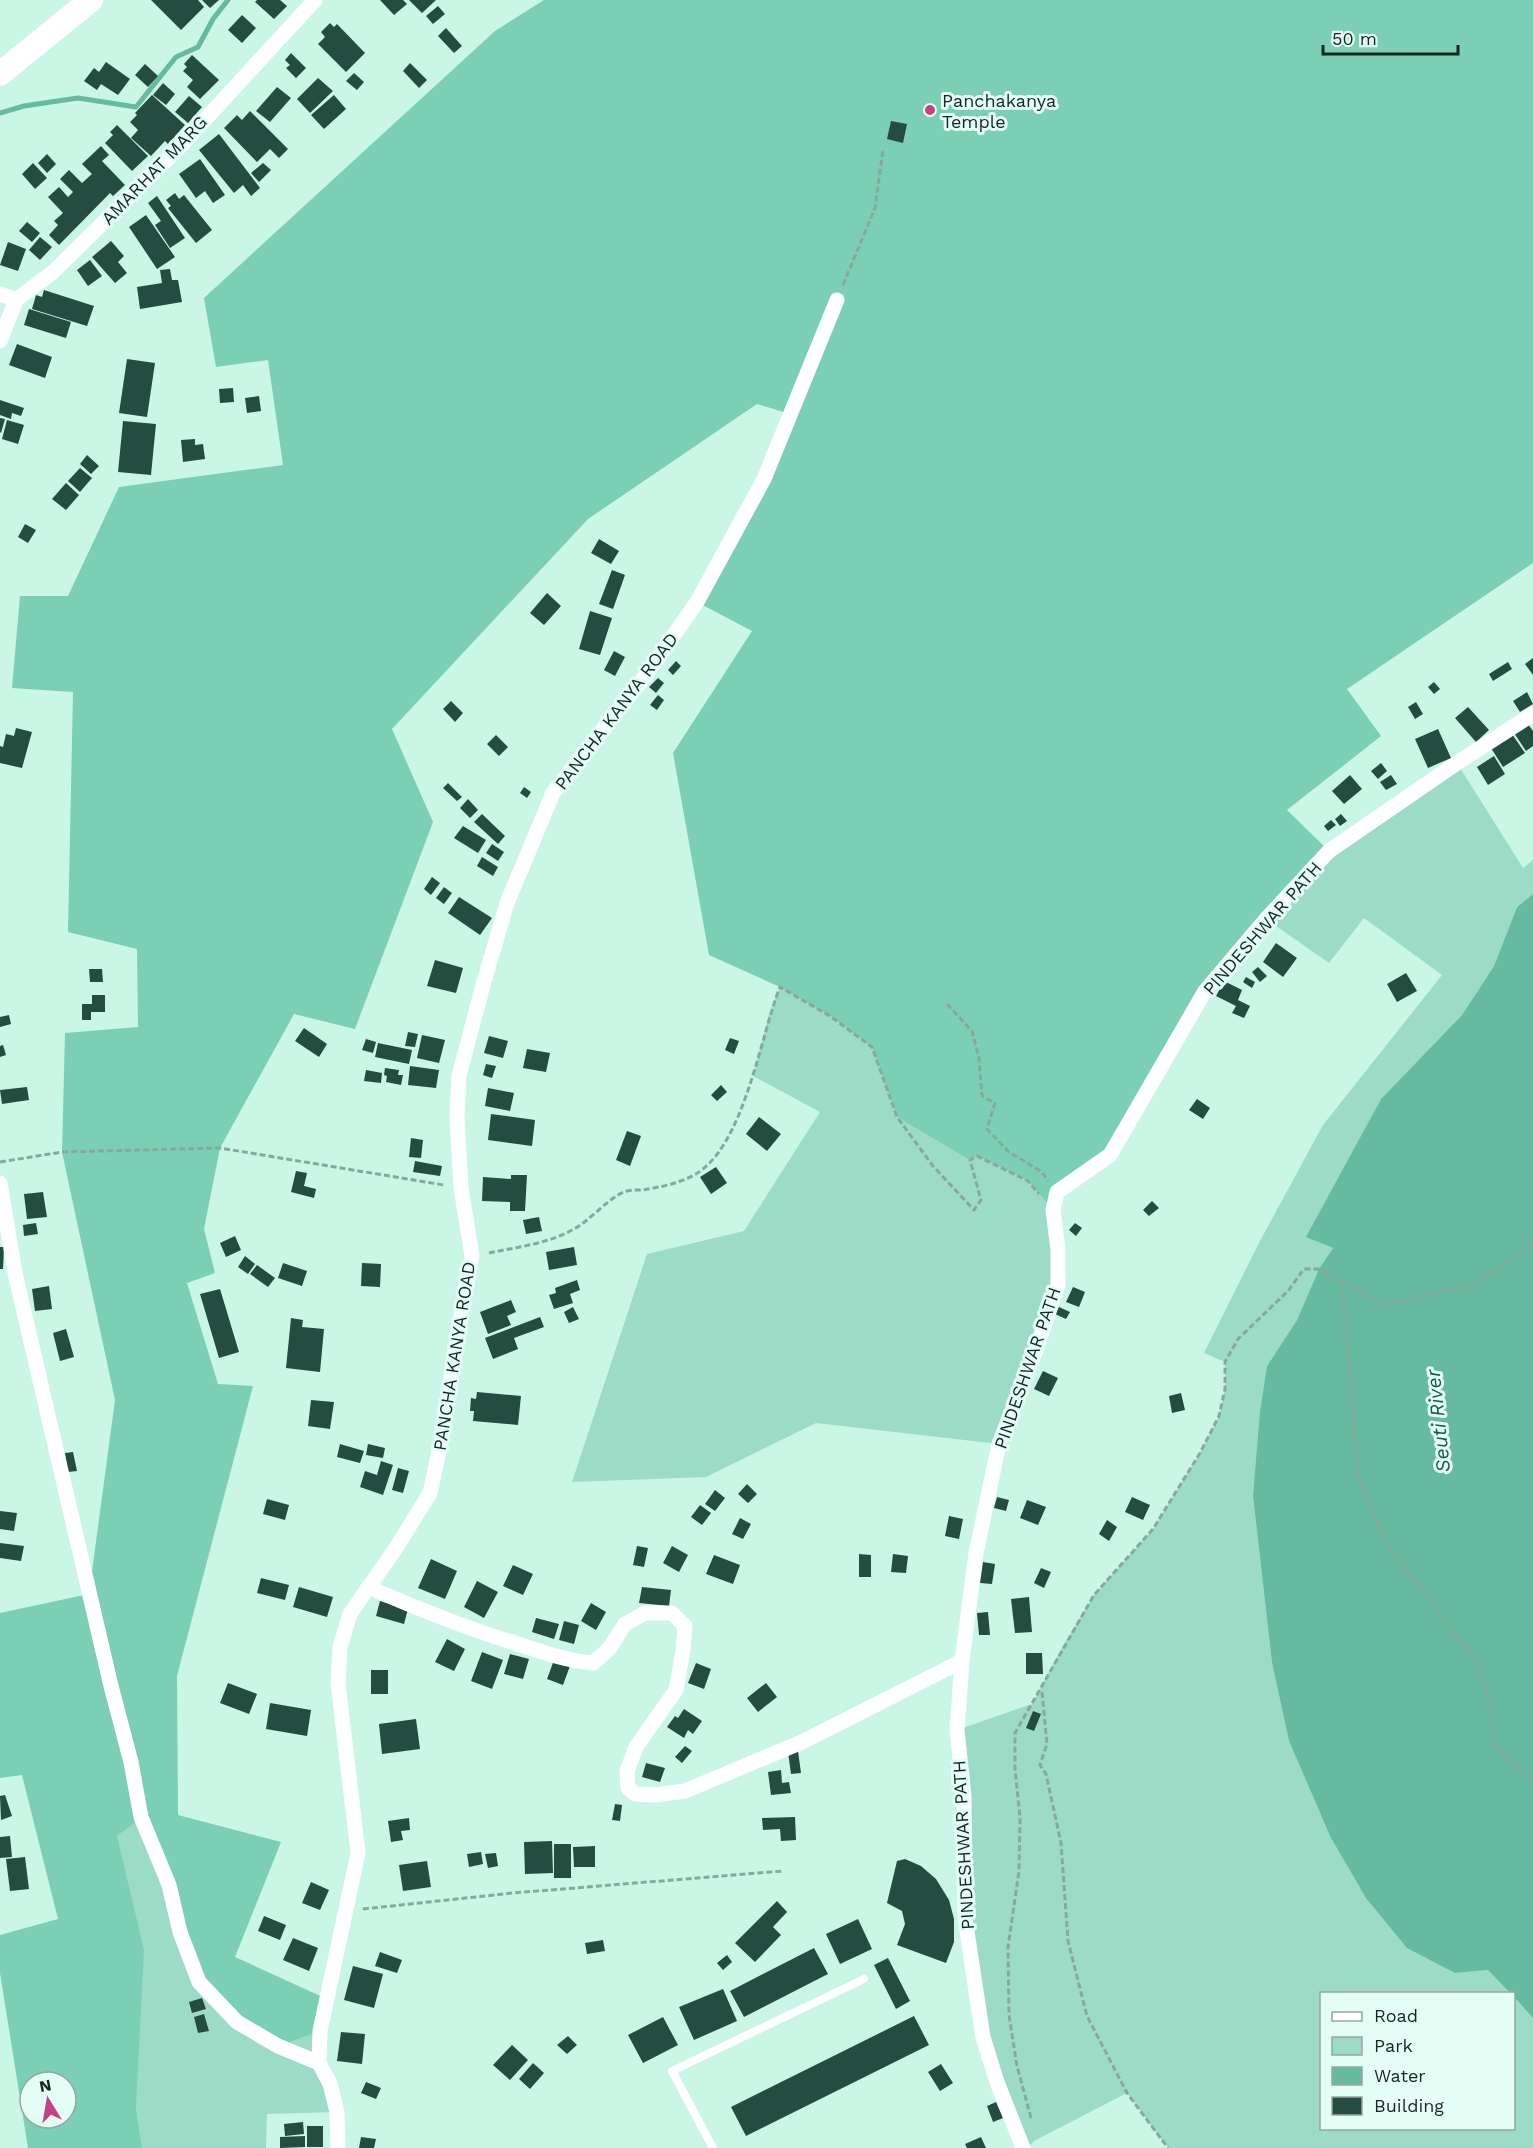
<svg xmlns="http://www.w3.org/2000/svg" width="1533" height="2148" font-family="'Work Sans',sans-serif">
	<rect width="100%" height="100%" fill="#caf6e6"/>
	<path fill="#9cdcc7" d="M1457,763L1523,868L1533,860V894L1517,907L1494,966L1462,1015L1381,1099L1307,1237L1333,1248L1319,1269L1297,1320L1267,1366L1253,1496L1272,1663L1289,1741L1330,1836L1455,1973L1488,1970L1510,1993L1322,1994V2128H1514V1997L1533,2018V2148H1168L1127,2093L1034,2141L1028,2148H1023L976,1991L957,1730L1032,1704L1064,1644L1094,1595L1153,1529L1200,1453L1219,1416L1225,1389V1362L1204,1353L1260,1241L1323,1125L1442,975L1364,918L1329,963L1266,919L1329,851Z
		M780,987L830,1016L872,1047L897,1117L1028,1181L1053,1210L1058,1285L999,1444L816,1423L706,1477L572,1482L647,1254L744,1231L820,1112L753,1076L769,1014Z
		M141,1817L180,1932L320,2031L337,2112L267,2114L266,2148H142L136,2107L117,1836Z"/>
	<path fill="#7acfb5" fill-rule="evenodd" d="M544,0H1533V563L1347,689L1381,736L1287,810L1329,851L1205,991L1110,1155L1075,1178L1053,1210L1028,1181L977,1156L970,1160L897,1117L872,1047L830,1016L780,987L709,955L673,753L752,631L697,602L790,414L757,404L588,519L392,729L433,822L355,1029L294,1014L220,1148L204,1229L215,1273L187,1283L218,1384L253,1386L177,1676L178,1815L281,1842L235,1957L327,1999L320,2031L278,2046L199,1982L141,1818L117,1836L144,1950L136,2107L142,2148H28L0,1973V1935L58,1919L22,1775L0,1778V1613L89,1594L115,1400L62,1152L65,1033L138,1027L137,949L68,932L73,692L12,688L20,596H68L119,487L283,465L268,360L216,367L204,298L495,31ZM30,2082H66V2118H30Z"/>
	<path fill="#65baa0" d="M1533,894V2018L1514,1997V1994L1510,1993L1488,1970L1455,1973L1407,1948L1366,1898L1330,1836L1289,1741L1272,1663L1253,1496L1260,1412L1267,1366L1297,1320L1319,1269L1333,1248L1306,1237L1381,1099L1462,1015L1494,966L1517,907Z"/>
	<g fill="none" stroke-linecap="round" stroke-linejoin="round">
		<path stroke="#65baa0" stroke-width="5" d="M0,113L24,106L78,98L136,107L176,57L198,47L213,19L228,0"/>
	</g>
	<path fill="#244c40" d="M151,0H198L204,7L181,30Z
		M202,0H219L210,8Z
		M257,0H280L287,6L274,19L255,2Z
		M380,0H403L407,4L394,15Z
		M409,0H436L422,13Z
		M438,6L445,14L433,24L426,16Z
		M242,15L256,28L242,43L228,30Z
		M330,23L334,27L337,24L365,53L346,72L318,44L325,37L321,32Z
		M446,28L462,46L454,53L438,36Z
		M291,53L306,68L296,78L286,68L290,65L285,60Z
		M192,55L219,80L200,99L187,87L193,80L183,71L187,67L184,64Z
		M106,62L130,79L118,95L101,84L97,90L84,81L94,68L99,72Z
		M410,63L427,80L419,88L403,71Z
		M145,64L158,76L148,87L135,75Z
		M354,73L364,82L357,90L346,81Z
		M318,78L333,91L310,113L297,99Z
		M163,83L175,94L166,105L153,95Z
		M277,87L291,98L270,122L256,111Z
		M152,95L185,125L168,144L165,141L151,156L131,138L138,130L130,122L137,115L135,113Z
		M334,95L346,109L324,129L311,115Z
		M189,96L202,107L188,123L175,112Z
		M250,111L288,149L279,158L270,149L257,162L224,128L237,115L242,120Z
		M891,121L907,124L903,143L887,139Z
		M117,125L148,156L132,171L105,143L113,135L110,132Z
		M219,134L260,188L251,196L243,185L234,193L199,150Z
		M101,146L109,155L102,161L125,185L113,196L110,193L59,245L49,235L58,225L54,221L63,213L48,197L59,187L68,197L73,192L60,179L69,170L82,183L92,174L82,164Z
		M47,154L56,164L47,173L38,163Z
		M200,159L225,195L213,203L205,191L196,198L179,174Z
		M33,163L47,178L35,189L22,174Z
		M263,163L271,170L259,182L251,173Z
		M175,193L179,199L184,195L212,230L196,243L168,208L171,206L166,200Z
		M157,196L185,238L170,248L155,225L161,221L148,203Z
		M146,215L175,257L157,269L129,227Z
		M27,222L40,233L32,242L19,231Z
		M40,237L52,247L40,260L29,250Z
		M111,241L124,256L118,262L127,273L115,283L92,257Z
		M8,242L26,249L18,271L0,265Z
		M90,260L102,276L88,286L77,270Z
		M170,269L172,280H178L182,302L140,309L137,287L162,283L160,270Z
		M44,290L94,306L87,326L32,309L36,295L42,297Z
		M29,309L71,322L66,338L24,325Z
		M17,344L52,357L45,378L9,365Z
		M127,359L155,363L147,417L119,413Z
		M233,388L234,402L220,403L219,389Z
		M259,396L261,411L247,413L245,398Z
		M0,400L24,408L21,416L12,413L11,419L0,415Z
		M0,418L5,419L1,433L0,432Z
		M7,420L24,425L18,444L2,439Z
		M123,421L156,424L151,475L118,472Z
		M195,439V445L203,444L205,459L183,462L181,440Z
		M87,455L99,466L91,474L80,464Z
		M80,468L92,478L80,492L68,481Z
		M66,483L79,495L66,510L52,499Z
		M25,524L36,530L28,543L18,537Z
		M599,539L619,551L611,564L591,553Z
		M612,570L625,575L613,609L599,604Z
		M547,593L561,606L544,625L530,613Z
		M590,611L612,618L600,655L579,649Z
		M614,651L625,657L615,676L604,670Z
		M1533,658V675L1525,664Z
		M676,661L681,666L673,675L668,670Z
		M1508,662L1512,669L1493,681L1489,674Z
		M658,678L664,683L656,693L649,687Z
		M1434,682L1440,689L1434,694L1428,687Z
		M1527,692L1533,704L1520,712L1513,701Z
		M658,695L664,700L657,710L650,705Z
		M451,701L463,713L455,722L443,709Z
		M1416,702L1423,714L1415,719L1408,707Z
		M1468,707L1489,730L1476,742L1455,718Z
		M1528,724L1533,731V746L1526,751L1514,733Z
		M16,728L32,732L22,768L0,763V746L3,747L6,734L14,736Z
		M1438,729L1451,758L1428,768L1415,739Z
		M1512,734L1525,753L1503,767L1491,748Z
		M496,735L508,747L499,756L487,744Z
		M1494,756L1505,774L1488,785L1477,767Z
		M1381,763L1387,771L1378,779L1371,771Z
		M1350,775L1362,789L1344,804L1332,791Z
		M1391,775L1397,784L1386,790L1380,782Z
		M448,783L462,797L457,801L443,788Z
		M524,787L531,792L527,798L520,793Z
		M468,799L478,810L470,818L460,808Z
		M482,814L505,836L498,844L474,822Z
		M1341,814L1347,821L1340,826L1335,819Z
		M1331,820L1336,825L1328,831L1324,826Z
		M463,826L486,840L478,853L454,838Z
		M492,844L504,852L498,861L486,853Z
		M482,857L498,867L493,876L477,866Z
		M432,877L440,883L431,895L424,889Z
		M444,887L452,893L444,904L436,898Z
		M459,897L492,918L480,935L448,913Z
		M1276,943L1297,958L1283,977L1263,962Z
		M435,960L463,968L456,993L427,986Z
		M1258,967L1267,976L1260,982L1252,972Z
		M89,969H102L103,982H90Z
		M1406,973L1417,991L1397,1002L1387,984Z
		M1246,977L1255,982L1252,988L1243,982Z
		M1224,981L1242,990L1238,1000L1250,1006L1244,1018L1232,1013L1236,1006L1216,996Z
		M92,995H105V1012H91V1020H82V1004H92Z
		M9,1015L11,1024L0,1027V1017Z
		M304,1028L327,1044L319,1057L295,1041Z
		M408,1032L418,1034L415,1047L405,1046Z
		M422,1035L445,1040L439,1063L417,1058Z
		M489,1036L508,1041L503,1058L484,1053Z
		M730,1038L739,1041L734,1054L725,1050Z
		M366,1039L376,1042L373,1053L362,1050Z
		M378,1043L412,1050L409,1064L375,1057Z
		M3,1045L6,1055L0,1057V1046Z
		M527,1049L550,1053L546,1072L523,1068Z
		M486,1064L496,1066L492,1078L483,1075Z
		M410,1066L439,1070L436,1088L408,1085Z
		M385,1068L399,1070L398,1075H403L401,1085L386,1082L387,1076L384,1075Z
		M366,1070L382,1073L381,1083L364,1081Z
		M721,1085L727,1092L717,1101L711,1095Z
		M27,1087L29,1100L2,1104L0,1090Z
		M488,1088L514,1093L510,1111L485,1106Z
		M1197,1099L1210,1108L1203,1119L1189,1110Z
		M491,1114L535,1120L532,1146L488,1140Z
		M759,1117L781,1134L767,1151L746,1134Z
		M627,1131L641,1136L630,1166L616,1160Z
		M411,1138L423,1140L421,1158L409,1157Z
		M415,1161L442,1166L440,1176L413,1172Z
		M716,1167L727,1183L711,1194L700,1177Z
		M296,1171L307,1173L304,1186L316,1189L314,1198L291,1192Z
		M511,1175H527L525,1211H510V1202L482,1201L483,1177L511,1179Z
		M43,1192L47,1217L27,1219L24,1194Z
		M1152,1201L1159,1208L1149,1216L1143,1210Z
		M539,1217L542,1231L526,1234L523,1220Z
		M36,1223L38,1234L24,1236L23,1225Z
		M1075,1223L1082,1228L1076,1236L1069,1230Z
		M235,1236L241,1250L226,1257L220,1243Z
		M0,1247H4L3,1269H0Z
		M574,1247L577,1265L549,1270L546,1252Z
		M245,1256L255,1264L248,1274L238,1267Z
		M283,1263L307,1271L302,1286L278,1278Z
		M362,1263L381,1264L380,1287L361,1286Z
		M257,1265L275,1278L268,1287L250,1274Z
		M577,1280L580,1290L570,1294L573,1303L554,1309L549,1295L556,1293L555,1288Z
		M49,1286L52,1309L35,1311L32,1289Z
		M1073,1287L1085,1292L1079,1307L1066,1302Z
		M220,1289L239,1352L219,1358L200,1294Z
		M511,1300L516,1312L507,1316L511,1325L488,1334L480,1312Z
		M573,1307L579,1319L569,1323L564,1312Z
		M1059,1307L1070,1312L1066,1319L1055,1314Z
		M540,1317L544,1327L514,1338L518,1349L493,1359L485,1338Z
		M291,1318L303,1320L302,1327L324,1329L320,1372L286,1368Z
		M66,1329L74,1357L60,1361L53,1333Z
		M1043,1371L1058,1378L1049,1396L1034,1389Z
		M477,1392L521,1396L518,1425L473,1421L474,1411H470L471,1398L476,1399Z
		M1181,1393L1185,1410L1172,1413L1169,1396Z
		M311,1400L334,1402L330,1429L308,1426Z
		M340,1444L364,1451L360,1463L337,1457Z
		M368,1444L385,1448L383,1458L366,1455Z
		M73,1452L77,1471L68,1472L65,1453Z
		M381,1461L393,1465L383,1495L360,1487L365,1471L377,1475Z
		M398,1468L409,1471L403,1493L392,1490Z
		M747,1484L757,1494L748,1503L738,1494Z
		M715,1490L725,1498L715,1511L705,1504Z
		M997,1497L1009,1500L1006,1511L994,1508Z
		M1132,1497L1150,1505L1143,1520L1125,1512Z
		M267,1499L289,1505L285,1520L263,1514Z
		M1027,1500L1046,1507L1038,1525L1020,1518Z
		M700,1505L711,1513L702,1525L691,1517Z
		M0,1511L17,1513L14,1531L0,1529Z
		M949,1516L963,1519L959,1539L945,1536Z
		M740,1518L751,1524L743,1539L732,1534Z
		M1107,1520L1117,1527L1109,1541L1099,1534Z
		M0,1543L24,1546L21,1561L0,1558Z
		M637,1546L648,1548L644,1567L633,1565Z
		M672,1546L688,1555L679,1572L663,1563Z
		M859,1554L871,1555V1577H859Z
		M893,1554L908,1556L906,1573L891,1572Z
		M714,1555L740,1565L733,1584L706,1574Z
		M431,1559L457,1571L445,1599L418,1588Z
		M983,1562L995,1564L992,1584L980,1583Z
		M513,1565L533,1574L523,1595L503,1586Z
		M1041,1568L1051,1572L1044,1588L1034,1583Z
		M261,1578L289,1585L285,1600L257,1593Z
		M477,1581L498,1592L484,1618L464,1607Z
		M299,1587L333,1597L327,1617L293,1607Z
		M642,1587L671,1590L669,1606L639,1603Z
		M1029,1597L1032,1632L1015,1633L1011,1599Z
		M380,1601L408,1609L404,1624L376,1616Z
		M591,1603L606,1612L596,1630L581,1621Z
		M988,1612L990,1635H979L977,1613Z
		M536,1618L559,1624L554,1639L532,1632Z
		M564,1621L579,1625L574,1644L559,1640Z
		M447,1639L465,1649L454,1671L435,1662Z
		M482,1652L503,1660L492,1689L471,1681Z
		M1026,1653H1042L1043,1674H1026Z
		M510,1654L529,1659L523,1679L504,1674Z
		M554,1660L570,1666L563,1685L547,1679Z
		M696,1663L711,1669L704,1689L688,1683Z
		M371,1670H388V1694H371Z
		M228,1683L257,1694L249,1714L220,1703Z
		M766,1683L777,1697L758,1712L747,1698Z
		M270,1703L311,1710L307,1736L266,1729Z
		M684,1709L702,1721L693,1734L688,1730L684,1738L667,1727L675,1716L678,1718Z
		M1033,1711L1041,1714L1034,1731L1026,1728Z
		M416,1719L420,1749L382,1754L379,1724Z
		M685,1746L692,1751L682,1763L675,1757Z
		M798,1751L801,1773L791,1774L788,1752Z
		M646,1763L665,1768L660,1782L642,1777Z
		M781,1770L782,1783L789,1782L791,1793L771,1795L768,1772Z
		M5,1795L12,1816L1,1820L0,1796Z
		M615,1804L622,1805L620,1821L612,1820Z
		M795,1817L796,1840L781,1841L780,1829L763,1830L762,1818Z
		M409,1818L410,1830L401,1831L403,1840L391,1842L388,1821Z
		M10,1836L12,1857L0,1858V1837Z
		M552,1841L553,1873L525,1874L524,1842Z
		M554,1844H571V1878H554Z
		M595,1846V1867H574L573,1847Z
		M481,1852L483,1864L469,1867L467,1854Z
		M496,1853L498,1866L488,1868L485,1854Z
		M25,1857L29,1889L10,1891L6,1859Z
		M905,1859L921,1866L936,1879L949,1900L954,1919V1942L946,1963L897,1945L905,1924L902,1911L887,1903L897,1861Z
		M427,1861L431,1887L403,1891L399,1865Z
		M311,1882L329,1890L320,1910L302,1903Z
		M777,1901L787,1912L773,1927L781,1935L755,1962L735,1943Z
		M264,1916L286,1925L280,1940L258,1931Z
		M858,1919L872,1949L840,1964L826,1934Z
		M293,1938L318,1948L309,1971L283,1960Z
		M603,1940L605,1951L587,1954L585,1943Z
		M814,1948L828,1974L744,2017L730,1991Z
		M380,1952L402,1960L397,1973L375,1966Z
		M727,1955L732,1962L723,1970L717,1963Z
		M888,1958L910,2001L896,2009L874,1965Z
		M353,1966L383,1974L374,2008L344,2000Z
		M723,1989L737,2021L694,2040L679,2007Z
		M202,1998L206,2009L192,2013L189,2002Z
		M204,2014L209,2031L198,2033L194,2017Z
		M914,2016L929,2045L746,2136L731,2107Z
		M663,2017L678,2045L643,2063L628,2035Z
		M341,2032L365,2034L362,2064L337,2061Z
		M568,2036L577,2045L567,2054L557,2045Z
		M512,2045L528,2060L510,2080L493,2065Z
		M533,2063L544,2073L530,2089L519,2079Z
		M941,2064L953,2083L940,2091L928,2072Z
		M366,2082L381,2088L376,2099L361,2093Z
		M996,2102L1003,2118L993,2122L987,2106Z
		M303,2122L304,2134L285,2136L284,2124Z
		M307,2126H323V2147H307Z
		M305,2136V2147L280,2148V2137Z
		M361,2137L376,2139L374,2148H359Z
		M981,2137L986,2148H967L965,2144Z"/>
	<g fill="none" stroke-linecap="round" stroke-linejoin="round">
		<path stroke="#87a99d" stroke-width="3" stroke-dasharray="6 3" stroke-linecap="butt" d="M843,285L875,208L883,150
			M947,1004L972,1031L979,1058L982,1096L995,1103L987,1129L1009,1152L1042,1172L1048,1181
			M0,1162L62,1152L220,1148L444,1185
			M489,1253C517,1247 547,1244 572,1230C589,1222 607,1199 624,1192C629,1190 636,1190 642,1190C660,1187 678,1184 694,1175C744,1148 760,1037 780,987L830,1016L872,1047L897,1117L933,1166L974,1210L981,1200L970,1160L977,1156L1028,1181L1039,1194
			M1342,1281L1359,1477L1384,1539L1477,1662L1490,1704L1495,1746L1533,1781
			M1042,1692L1047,1744L1040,1765L1046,1774L1061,1843L1068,1941L1087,2016L1127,2093L1168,2148
			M363,1909L513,1893L783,1871
			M1031,2118L1017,2066L1009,2015L1008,1947L1019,1871L1020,1817L1015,1769V1733L1094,1595L1153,1529L1200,1453L1219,1416L1225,1389V1362L1238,1339L1288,1291L1304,1269H1319L1386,1305L1478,1284L1532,1244L1533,1241"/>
		<path stroke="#fff" stroke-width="8" d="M713,2148L672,2071L864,1979"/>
		<path stroke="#fff" stroke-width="15" d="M0,294L16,300
			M0,341L16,300L53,272L178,149L315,0
			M0,1183L15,1273L111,1686L131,1762L141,1817L169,1885L180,1932L199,1982L237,2022L278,2046L319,2063
			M368,1587C418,1609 468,1629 521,1645C545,1653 568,1661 593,1663L609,1649L625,1624L645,1613H672L685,1626L683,1651L676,1690L636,1747L627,1771L628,1788L635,1794L655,1795L685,1791L802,1742L962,1661
			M338,2148L337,2112L330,2084L319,2063L320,2031L358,1853L338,1683L340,1647L350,1614L396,1548L430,1493L442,1437L456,1344L472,1256L461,1188L457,1117L459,1076L483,985L507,903L553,793L646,675L697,602L764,479L837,300
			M1023,2148L997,2082L983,2037L976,1991L965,1918L964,1796L957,1730L962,1661L976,1553L999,1444L1036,1350L1058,1285V1250L1053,1210L1057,1192L1110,1155L1205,991L1266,919L1329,851L1457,763L1533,714"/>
		<path stroke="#fff" stroke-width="24" d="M0,74L91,0"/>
	</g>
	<circle fill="#c64286" stroke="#e4fef5" stroke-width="2" cx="930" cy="110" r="6"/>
	<g text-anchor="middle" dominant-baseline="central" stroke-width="6" stroke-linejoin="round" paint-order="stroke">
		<g font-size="18" fill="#162721" stroke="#e4fef5" text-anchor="start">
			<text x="942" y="100">Panchakanya<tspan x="942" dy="21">Temple</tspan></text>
		</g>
		<g font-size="18" fill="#162721" stroke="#e4fef5">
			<text transform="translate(154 170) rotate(-46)">AMARHAT MARG</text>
			<text transform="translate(616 711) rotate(-53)">PANCHA KANYA ROAD</text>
			<text transform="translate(1262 928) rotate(-49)">PINDESHWAR PATH</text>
			<text transform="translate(454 1356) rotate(-81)">PANCHA KANYA ROAD</text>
			<text transform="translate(1027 1368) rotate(-71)">PINDESHWAR PATH</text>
			<text transform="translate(963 1845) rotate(-93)">PINDESHWAR PATH</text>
		</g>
		<g font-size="20" font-style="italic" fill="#175c4a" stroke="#e4fef5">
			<text transform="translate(1438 1421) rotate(-96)">Seuti River</text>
		</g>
	</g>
	<rect x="1320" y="1992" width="195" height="138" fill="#e4fef5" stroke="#92a8a0" stroke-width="1.5"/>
	<rect x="1332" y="2012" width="30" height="9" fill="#ffffff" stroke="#92a8a0" stroke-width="1.5"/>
	<text x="1374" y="2022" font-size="18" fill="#162721">Road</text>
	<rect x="1332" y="2037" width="30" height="18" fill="#9cdcc7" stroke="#92a8a0" stroke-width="1.5"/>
	<text x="1374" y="2052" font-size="18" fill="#162721">Park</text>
	<rect x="1332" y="2067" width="30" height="18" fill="#65baa0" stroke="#92a8a0" stroke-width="1.5"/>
	<text x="1374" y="2082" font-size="18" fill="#162721">Water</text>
	<rect x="1332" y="2097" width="30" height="18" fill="#244c40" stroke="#92a8a0" stroke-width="1.5"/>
	<text x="1374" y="2112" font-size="18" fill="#162721">Building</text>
	<g transform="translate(48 2100) rotate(349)"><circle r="28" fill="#e4fef5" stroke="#92a8a0" stroke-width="1.5"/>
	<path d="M0-4.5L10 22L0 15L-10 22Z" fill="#c64286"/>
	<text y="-9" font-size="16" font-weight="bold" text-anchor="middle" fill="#162721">N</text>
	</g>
	<path d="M1323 45v9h135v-9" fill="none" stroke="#162721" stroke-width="3"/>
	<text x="1332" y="45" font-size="18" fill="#162721" stroke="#e4fef5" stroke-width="4.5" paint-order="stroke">50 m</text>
</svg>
